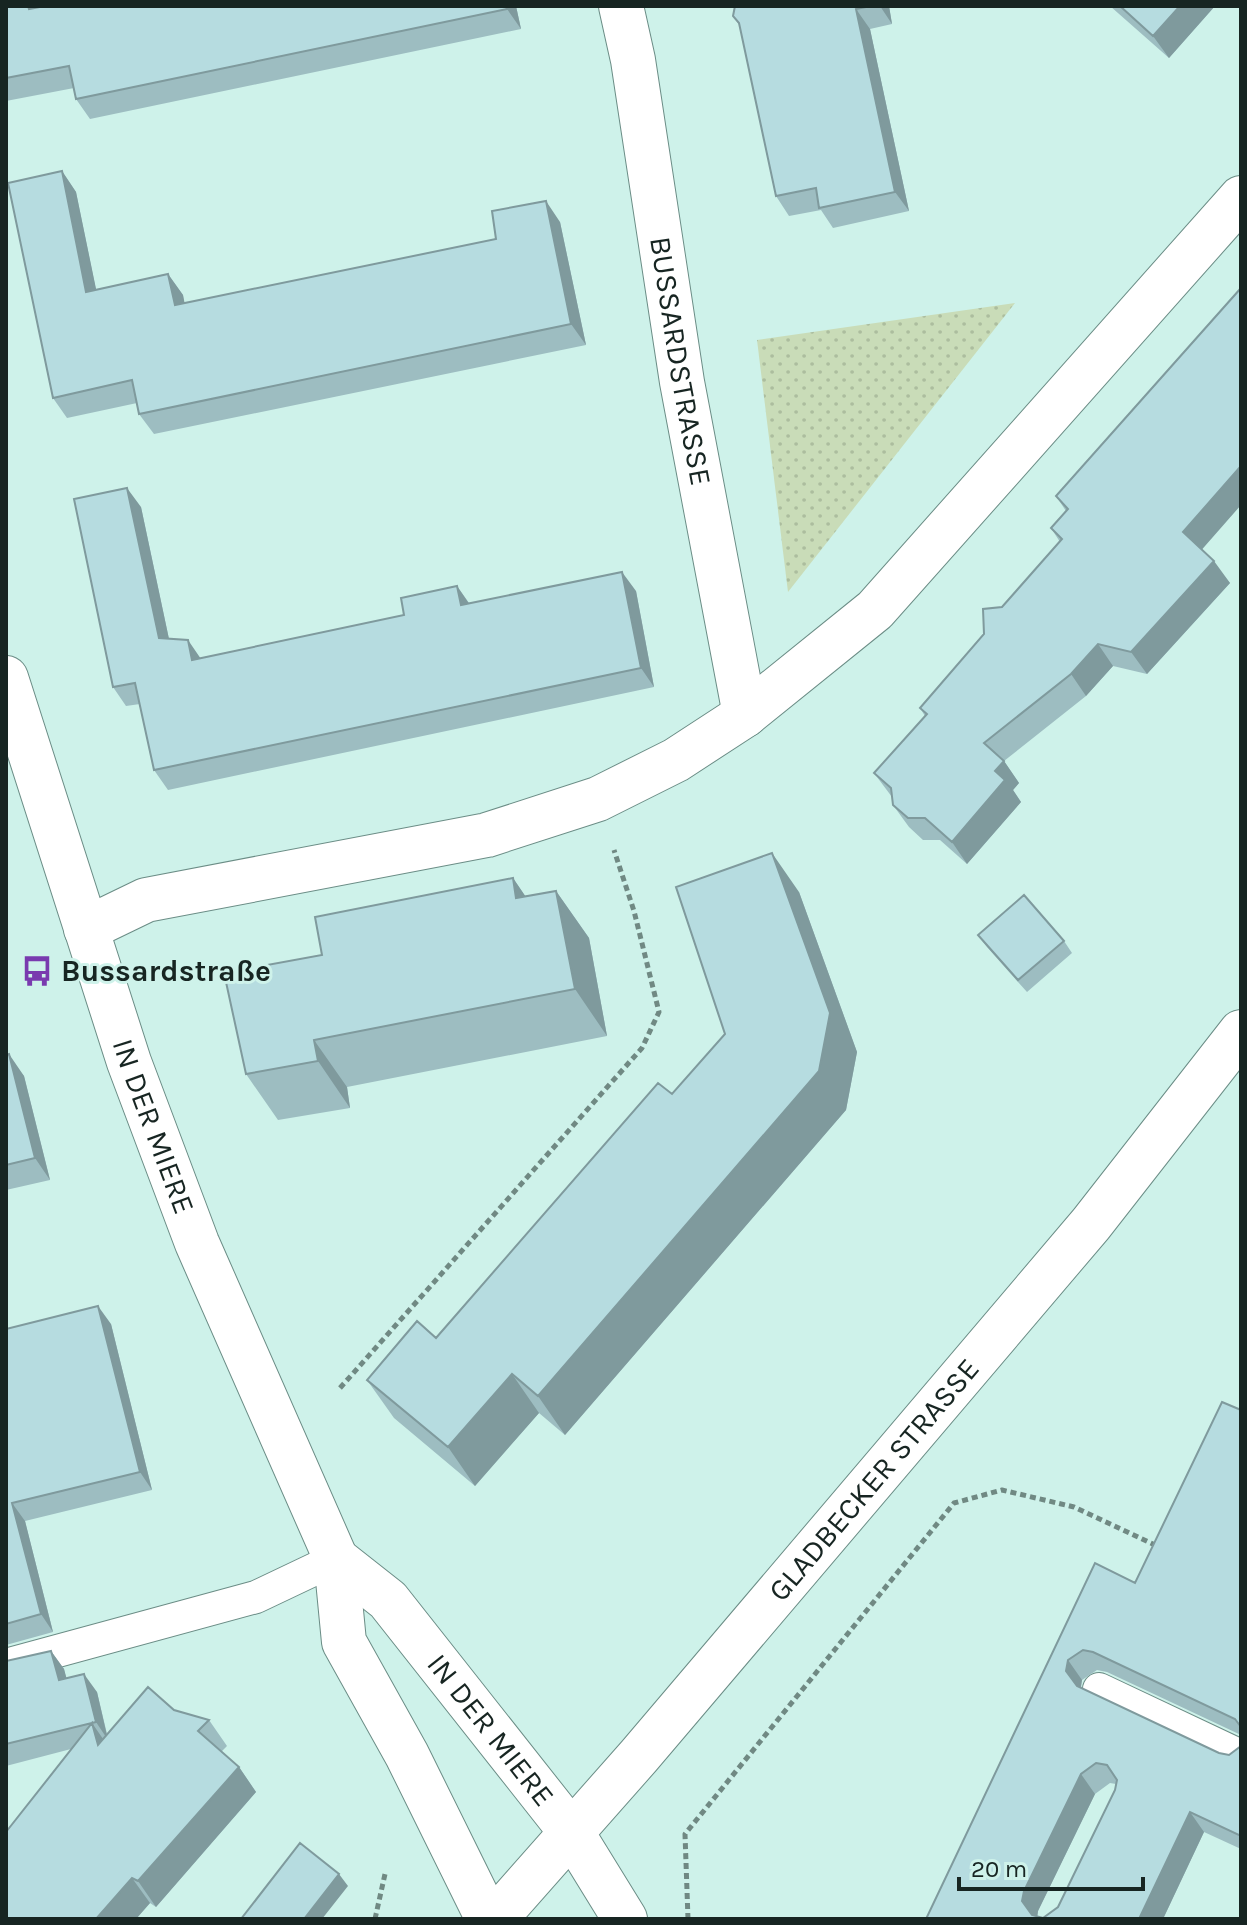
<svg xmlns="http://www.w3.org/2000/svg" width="1247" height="1925" font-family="Karla,sans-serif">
	<defs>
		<pattern id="park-dots" width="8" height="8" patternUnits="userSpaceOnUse" patternTransform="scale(2)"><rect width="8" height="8" fill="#c9dcb8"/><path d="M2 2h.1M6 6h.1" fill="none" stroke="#acbd9e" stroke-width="1.8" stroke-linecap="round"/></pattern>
	</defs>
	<rect width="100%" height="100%" fill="#cef2ea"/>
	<path fill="url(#park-dots)" d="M1015,303L788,592L757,340Z"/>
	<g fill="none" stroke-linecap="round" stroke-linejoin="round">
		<defs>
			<path id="service" d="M6,1665L256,1597L336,1559
				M1099,1689L1241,1756"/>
			<g id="minor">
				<path id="s1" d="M621,6L633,60L682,382L745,715"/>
				<path id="s2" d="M6,678L129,1062L197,1243L336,1559L344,1642L407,1755L488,1919"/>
				<path d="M86,929L146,900L487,835L598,799L676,760L745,715L875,610L1241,198"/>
				<path id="s3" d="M336,1559L388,1600L572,1833L625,1919"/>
			</g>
			<g id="secondary">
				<path id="s4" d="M495,1919L639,1756L1091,1224L1241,1032"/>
			</g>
		</defs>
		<use href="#service" stroke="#6b8d86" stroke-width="34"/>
		<use href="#minor" stroke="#6b8d86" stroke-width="46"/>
		<use href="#secondary" stroke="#6b8d86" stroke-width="46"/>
		<path stroke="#708983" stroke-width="5" stroke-dasharray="6 4" stroke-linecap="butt" d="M340,1388L642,1048L659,1012L634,911L614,850
			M375,1919L385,1874
			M688,1919L685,1834L954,1503L1002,1490L1074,1507L1157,1546"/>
		<use href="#service" stroke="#fff" stroke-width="32"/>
		<use href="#minor" stroke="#fff" stroke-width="44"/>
		<use href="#secondary" stroke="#fff" stroke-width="44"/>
	</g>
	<path fill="#9dbdc1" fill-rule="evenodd" d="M6,6H38V7L45,6H516L521,29L90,119L76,99L74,88L6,101Z
		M735,6H889L892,24L870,29L909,211L833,228L821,210L789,216L776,196L740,26L733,16Z
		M1110,6H1215L1169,58Z
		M62,171L76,192L96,290L168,274L183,295L184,303L496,239L560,222L586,345L154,434L139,414L137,403L67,418L53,398Z
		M1056,496L1202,550L1230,583L1147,674L1113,666L1086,696L1004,761L1019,783L1013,790L1021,802L967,864L940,840H923L909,827L893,805L892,797L874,773L925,716L920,708L984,634L1002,607L1060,542L1051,528L1066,511Z
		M141,507L169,639L200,658L404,615L457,586L469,603L636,591L654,687L168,790L154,770L140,704L126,706L113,687Z
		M513,878L525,896L556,891L589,938L607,1036L347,1087L350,1108L278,1120L246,1074L269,975L322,955Z
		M799,892L857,1052L846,1110L565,1435L539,1413L475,1486L394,1418L367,1380L436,1338L672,1094L725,1034Z
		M978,935L1064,941L1072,953L1027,992L987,947Z
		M6,1055L24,1076L50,1180L6,1190Z
		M111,1324L152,1490L25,1521L53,1632L6,1645V1329Z
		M1241,1410V1735L1107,1672L1097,1670L1082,1680L1081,1688L1219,1753L1229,1755L1241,1746V1849L1204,1832L1163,1919H926L1095,1563L1135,1583ZM1110,1783L1116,1784L1115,1790L1058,1907L1043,1918L1037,1916L1038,1911L1095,1794Z
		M51,1651L64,1669L66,1678L97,1692L107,1734L174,1710L209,1720L227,1746L221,1752L239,1767L256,1792L156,1907L150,1903L136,1919L71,1749L6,1766V1661Z"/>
	<path fill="#7f9a9d" d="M506,6H516L521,29L507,9Z
		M880,6H889L892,24Z
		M1180,6H1215L1169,58L1153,36Z
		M856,9L870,29L909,211L895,192Z
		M62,171L76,192L101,313L86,292Z
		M546,201L560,222L586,345L571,324Z
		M168,274L183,295L189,325L175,305Z
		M1241,466V505L1198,554L1183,532Z
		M127,488L141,507L173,658L159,638Z
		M1214,561L1230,583L1147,674L1131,652Z
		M622,572L636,591L654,687L641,668Z
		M457,586L470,605H461Z
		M188,640L201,659L192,660Z
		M1098,644L1113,666L1086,696L1071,674Z
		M1004,761L1019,783L1013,790L1021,802L967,864L952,842L995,771Z
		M772,853L799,892L857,1052L846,1110L565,1435L538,1396L819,1071Z
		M513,878L545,925L516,898Z
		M556,891L589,938L607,1036L575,989Z
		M314,1040L347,1087L350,1108L318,1061Z
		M9,1054L24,1076L50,1180L35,1158Z
		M98,1306L111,1324L152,1490L140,1472Z
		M512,1374L539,1413L475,1486L448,1447Z
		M12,1503L25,1521L53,1632L41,1614Z
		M51,1651L64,1669L72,1698L59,1680Z
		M1068,1660L1082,1680L1080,1691L1066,1671Z
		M84,1674L97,1692L108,1740L96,1722Z
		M92,1723L110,1749L98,1745Z
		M239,1767L256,1792L156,1907L138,1881Z
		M1081,1774L1095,1794L1038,1911L1037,1919H1034L1022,1901L1024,1891Z
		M1190,1812L1204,1832L1163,1919H1139Z
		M339,1874L348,1886L322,1919H304Z
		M132,1878L150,1903L136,1919H96Z"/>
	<path fill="#b6dce0" stroke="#7f9a9d" stroke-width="2" fill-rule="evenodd" d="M6,6H28L29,9L45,6H506L507,9L76,99L69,66L6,78Z
		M735,6H871L856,9L895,192L819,208L816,188L776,196L739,23L733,16Z
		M1120,6H1180L1153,36Z
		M62,171L86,292L168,274L175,305L496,239L492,211L546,201L571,324L139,414L132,380L53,398L8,183Z
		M1241,288V466L1183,532L1214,561L1131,652L1098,644L1071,674L984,743L1004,761L995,771L1005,780L952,842L925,818H908L893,805L891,788L874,773L927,714L920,708L984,634L983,609L1002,607L1062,539L1051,528L1068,509L1056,496Z
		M127,488L159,638L188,640L192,660L404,615L401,598L457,586L461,605L622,572L641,668L154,770L135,683L113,687L74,499Z
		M772,853L830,1013L819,1071L538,1396L512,1374L448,1447L367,1380L417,1321L436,1338L658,1083L672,1094L725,1034L676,887Z
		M513,878L516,898L556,891L575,989L314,1040L318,1061L246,1074L226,982L269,975L267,965L322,955L315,917Z
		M1024,895L1064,941L1018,980L978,935Z
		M9,1054L35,1158L6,1165V1055Z
		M98,1306L140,1472L12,1503L41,1614L6,1624V1329Z
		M1222,1402L1241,1410V1727L1235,1719L1093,1652L1083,1650L1068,1660L1066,1671L1077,1686L1219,1753L1229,1755L1241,1746V1836L1190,1812L1139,1919H926L1095,1563L1135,1583ZM1096,1763L1107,1765L1117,1780L1115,1790L1058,1907L1043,1918L1032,1915L1022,1901L1024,1891L1081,1774Z
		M51,1651L59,1680L84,1674L96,1722L6,1744V1661Z
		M148,1687L174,1710L209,1720L198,1731L239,1767L138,1881L132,1878L96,1919H6V1832L92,1723L98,1745Z
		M300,1843L339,1874L304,1919H241Z"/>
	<defs>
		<symbol id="bus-bare" viewBox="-9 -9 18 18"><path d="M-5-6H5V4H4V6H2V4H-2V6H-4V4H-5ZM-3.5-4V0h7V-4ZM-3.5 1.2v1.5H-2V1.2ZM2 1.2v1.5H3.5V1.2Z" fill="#793aaf" stroke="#cef2ea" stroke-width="2.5" paint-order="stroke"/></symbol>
	</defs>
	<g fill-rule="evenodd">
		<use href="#bus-bare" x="15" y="949" width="44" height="44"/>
	</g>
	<g text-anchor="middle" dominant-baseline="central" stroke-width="6" stroke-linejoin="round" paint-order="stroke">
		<g font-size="30" fill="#172522" stroke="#cef2ea">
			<text stroke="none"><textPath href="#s1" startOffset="360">BUSSARDSTRASSE</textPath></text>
			<text stroke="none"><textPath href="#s2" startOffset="472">IN DER MIERE</textPath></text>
			<text stroke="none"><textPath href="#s4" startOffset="580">GLADBECKER STRASSE</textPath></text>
			<text stroke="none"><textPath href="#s3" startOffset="232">IN DER MIERE</textPath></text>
		</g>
		<g font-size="30" font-weight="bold" fill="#172522" stroke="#cef2ea" text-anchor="start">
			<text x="61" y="971">Bussardstraße</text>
		</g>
	</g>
	<rect width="1247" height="1925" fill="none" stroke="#172522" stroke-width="16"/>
	<path d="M959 1877v12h184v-12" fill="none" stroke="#172522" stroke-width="4"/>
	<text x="971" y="1877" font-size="24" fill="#172522" stroke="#cef2ea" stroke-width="6" paint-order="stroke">20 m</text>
</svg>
